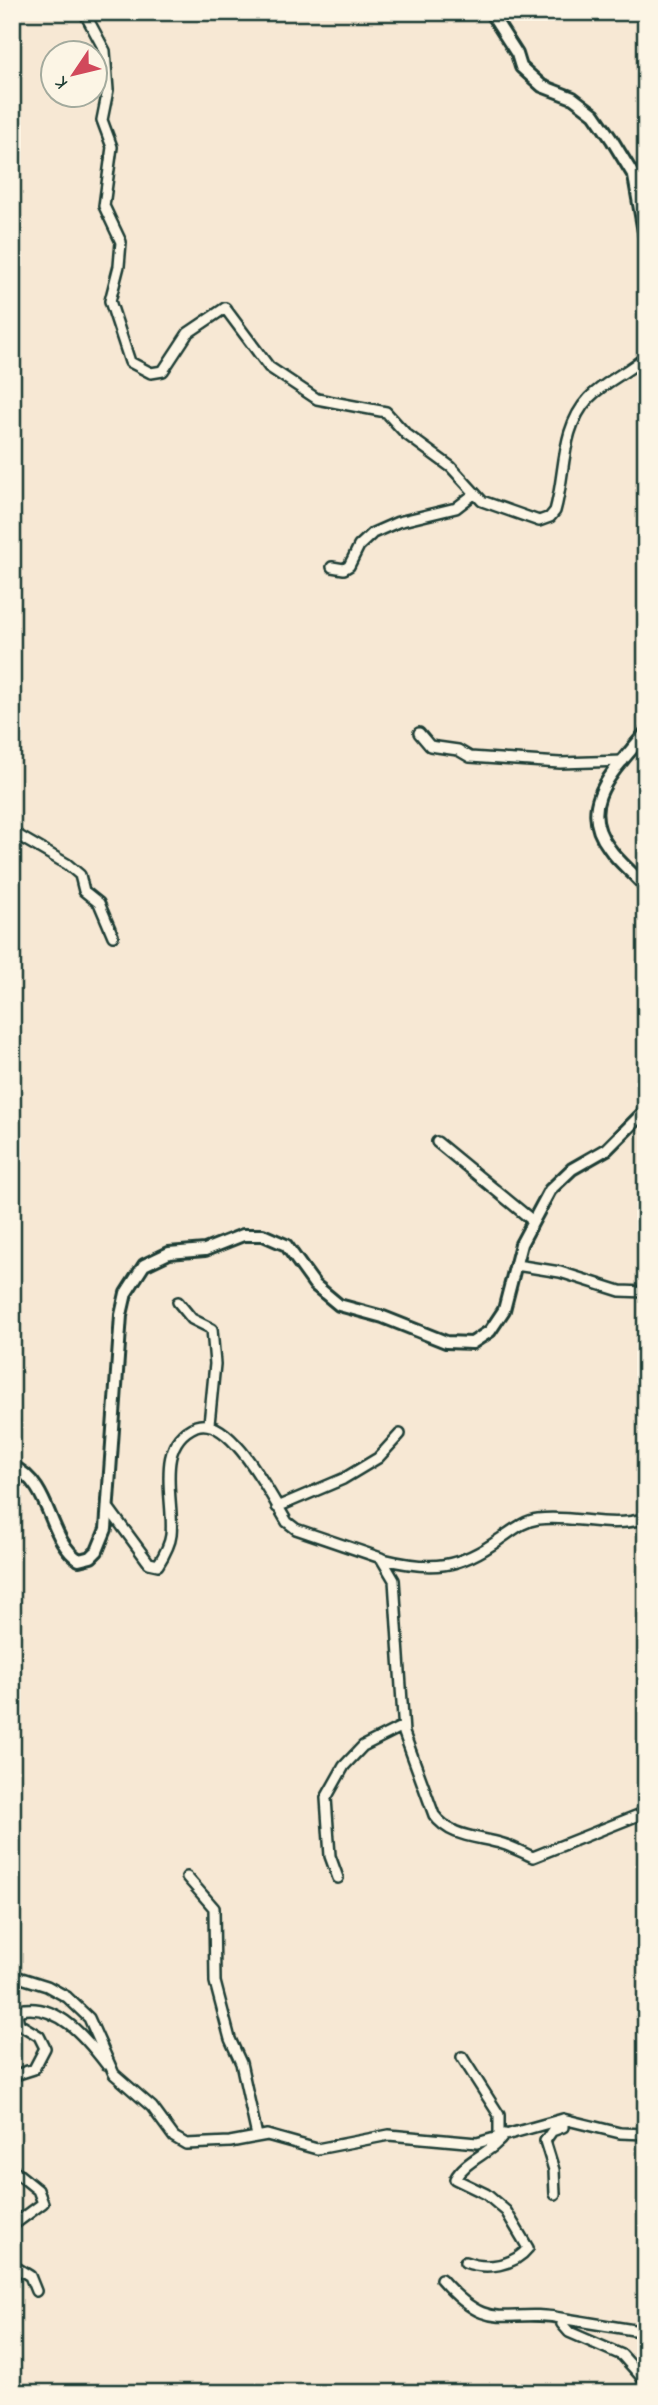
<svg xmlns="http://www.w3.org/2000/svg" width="658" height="2405" font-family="'Indie Flower',sans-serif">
	<rect width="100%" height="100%" fill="#f7e8d4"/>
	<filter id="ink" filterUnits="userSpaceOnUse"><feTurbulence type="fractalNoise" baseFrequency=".0143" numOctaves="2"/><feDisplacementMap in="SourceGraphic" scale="14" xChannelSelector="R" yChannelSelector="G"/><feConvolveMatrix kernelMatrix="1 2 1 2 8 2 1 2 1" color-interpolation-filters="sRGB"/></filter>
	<g filter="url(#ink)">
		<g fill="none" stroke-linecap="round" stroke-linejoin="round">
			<defs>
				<path id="minor" d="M84,12L105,51L108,90L102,120L112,147L104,206L121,242L119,266L110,301L130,362L151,373L163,371L188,333L225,308L269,367L317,399L386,412L406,434L451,467L482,501L539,521L550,517L555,511C566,473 560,429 589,398C605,381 629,372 646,356
					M332,567L344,569L349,566L359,546L373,533L398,522L456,508L474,494
					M419,733L430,746L458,750L470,757L560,763L623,761
					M12,832L67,864L80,875L84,891L99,903L113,936
					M437,1142L533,1221
					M516,1265L560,1272L620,1291L646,1292
					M178,1302L192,1319L212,1329L215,1364L209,1424
					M12,1423L13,1421
					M277,1507L343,1479L378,1458L400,1434
					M110,1510L149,1563L158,1565C163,1557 170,1545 171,1535C175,1502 153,1444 196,1426C230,1413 272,1498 287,1522L296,1529L381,1558L394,1580L404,1733L434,1815C451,1838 478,1836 503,1844C513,1847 523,1853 533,1857L646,1812
					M383,1559C431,1571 459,1569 500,1539C512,1531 523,1521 538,1519C574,1514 610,1530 646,1518
					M187,1877L214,1908L215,1982L230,2039L241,2063L257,2136
					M338,1878L330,1856L326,1798L344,1766L363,1746L403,1726
					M12,1975L47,1986L67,1997L89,2018L114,2074L152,2107L174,2137L186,2144L230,2142L267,2135L317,2149L389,2135L477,2143L563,2119L620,2133L646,2134
					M462,2057L499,2115V2136
					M12,2076L34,2069L45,2048L39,2036L19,2024L17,2015L20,2010C57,2002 86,2038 106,2064
					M12,2169L38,2190L43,2203L12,2226
					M555,2194L554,2170L545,2141L552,2131L563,2127V2119
					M465,2262C486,2270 514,2266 528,2248L506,2211L486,2194L455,2179C466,2159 492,2153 505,2134
					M12,2265L30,2276L36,2291
					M441,2279C493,2338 503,2306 566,2319
					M646,2332L566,2319L562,2324L569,2332L622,2355L646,2382"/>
				<path id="tertiary" d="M490,12L517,54L521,67L542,86L573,98L594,114L612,140L634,176L646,243
					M646,732C619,767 574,802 609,848C619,863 634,873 646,888
					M12,1466C53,1485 47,1539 79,1560L91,1557L97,1551L106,1529L121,1315L126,1293L144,1265L169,1253L205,1250L243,1235H263L286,1245L315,1285L339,1305L383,1317L446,1342L472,1343L490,1331L504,1310L521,1244L550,1190L572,1169L607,1149L646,1110"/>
			</defs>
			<use href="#minor" stroke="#1f3d34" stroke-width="14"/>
			<use href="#tertiary" stroke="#1f3d34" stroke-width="16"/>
			<use href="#minor" stroke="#fcf5e5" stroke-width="9"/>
			<use href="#tertiary" stroke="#fcf5e5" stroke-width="10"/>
		</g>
	</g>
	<rect width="658" height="2405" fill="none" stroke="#fcf5e5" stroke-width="42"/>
	<rect x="21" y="21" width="616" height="2363" fill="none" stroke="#1f3d34" stroke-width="2.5" filter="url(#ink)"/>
	<g transform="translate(74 74) rotate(235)"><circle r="33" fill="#fcf5e5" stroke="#a4ab9e" stroke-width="2"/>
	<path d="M0-5L12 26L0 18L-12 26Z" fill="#d1495b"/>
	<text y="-10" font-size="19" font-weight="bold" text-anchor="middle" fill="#1f3d34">K</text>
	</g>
</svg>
